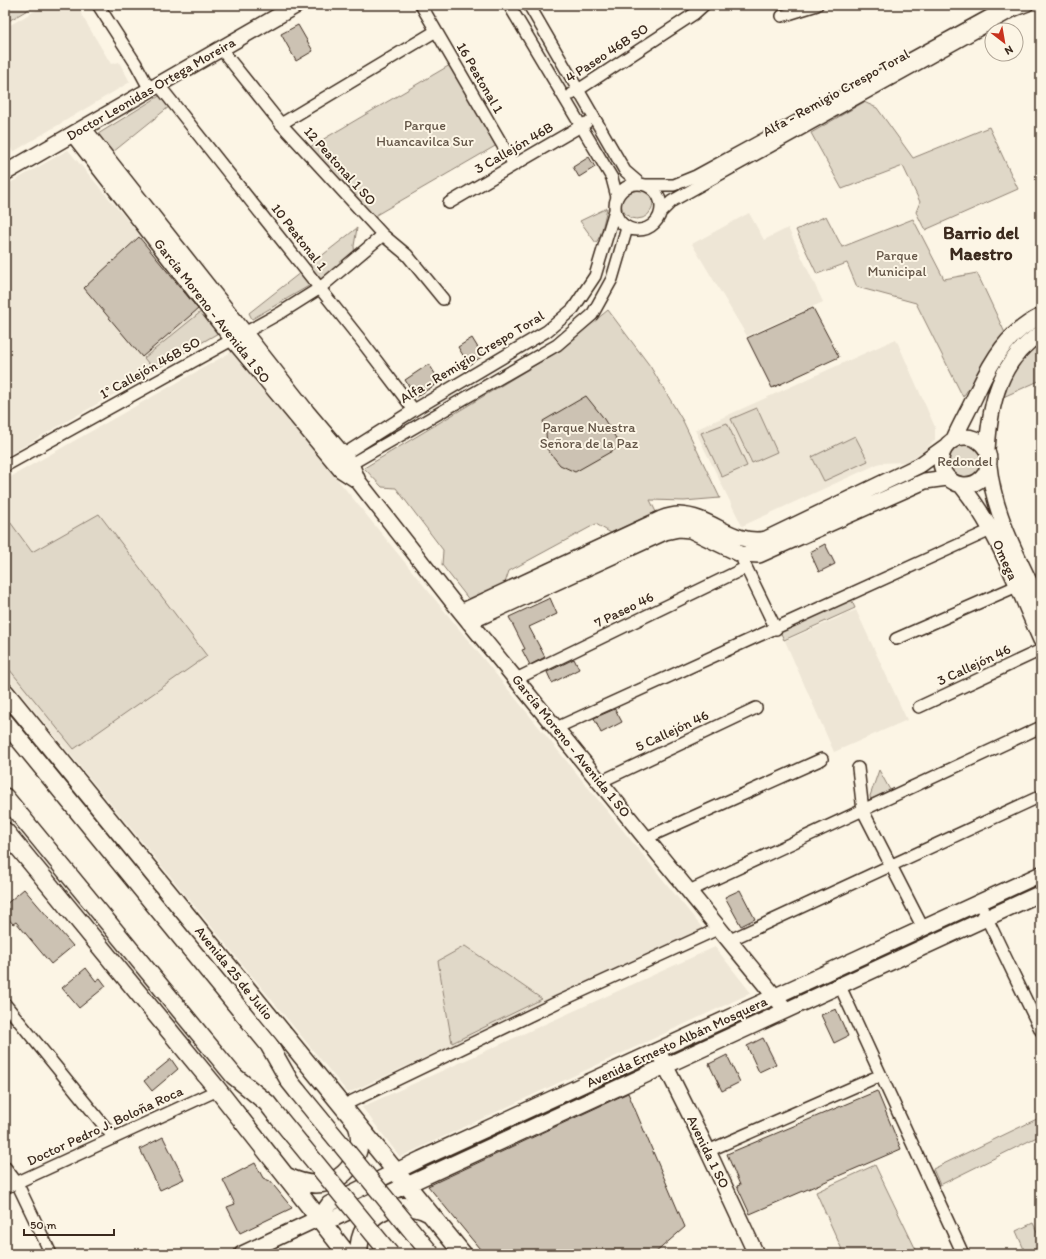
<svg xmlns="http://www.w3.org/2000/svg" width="1046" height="1259" font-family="Itim,sans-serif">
	<rect width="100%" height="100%" fill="#fcf5e5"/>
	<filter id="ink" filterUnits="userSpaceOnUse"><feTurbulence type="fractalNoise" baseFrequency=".025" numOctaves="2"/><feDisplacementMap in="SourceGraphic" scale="8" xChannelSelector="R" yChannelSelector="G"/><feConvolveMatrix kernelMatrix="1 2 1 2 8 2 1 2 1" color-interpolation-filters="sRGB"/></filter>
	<g filter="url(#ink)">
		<path fill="#eee6d6" d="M45,5H82L81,14L111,64L119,62L130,82L13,152L5,137V28Z
			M68,150L222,332L5,457V186Z
			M749,213L764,240L788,228L823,302L747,336L692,244Z
			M896,339L935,427V440L925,450L906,462L880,463L742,526L695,430Z
			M233,351L704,930L348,1093L5,675V480Z
			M856,610L907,720L834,752L785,641Z
			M715,947L751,993L400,1157L362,1107Z"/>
		<path fill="#e0d8c8" stroke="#8e8173" d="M5,5H36L5,23Z
			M450,65L497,145L364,222L310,147Z
			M161,95L170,106L113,152L98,134Z
			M864,102L877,108L913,158L989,127L1018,189L925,230L916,212L920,202L903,166L842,189L811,133Z
			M621 203a16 16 0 1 1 32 0a16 16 0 1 1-32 0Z
			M607,208L601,234L596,243L580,221Z
			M826,216L842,247L913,219L944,279L977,273L1005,333L963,397L916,303L857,287L847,263L817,274L796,230Z
			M357,228L354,246L355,259L252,319L249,313Z
			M608,310L650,366L683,421L720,498L684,501L650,500L656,512L611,533L596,524L509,571L505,583L470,601L442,565L443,550L396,488L382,487L364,468L557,352Z
			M202,311L220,332L154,370L144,358Z
			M1041,338V380L1001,398L1007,373Z
			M757,408L777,452L752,463L731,419Z
			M727,423L747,466L722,477L701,433Z
			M855,436L868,461L824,481L812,457Z
			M948 462a17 17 0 1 1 34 0a17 17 0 1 1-34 0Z
			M99,514L207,656L74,749L5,664V515L32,552Z
			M850,597L855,608L784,640L779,629Z
			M879,770L890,790L871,800L870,796Z
			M465,946L542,999L452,1043L438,961Z
			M1041,1117V1135L940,1185L933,1169Z
			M875,1165L918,1254H844L816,1192Z
			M1033,1223L1041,1240V1251L1034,1254H1026L1016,1231Z"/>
		<path fill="#ccc2b3" stroke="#3b2a1e" d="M298,25L313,51L296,61L281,34Z
			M589,157L595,167L579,177L573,167Z
			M139,237L198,309L142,357L84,288Z
			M813,308L839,357L772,388L747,338Z
			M472,338L483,356L469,365L458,347Z
			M429,364L440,382L416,397L405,380Z
			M586,396L602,416L621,446L575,472L560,465L547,449L546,432L543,421Z
			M825,544L835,564L819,572L810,552Z
			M550,598L557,614L529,627L545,657L530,665L522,650L525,649L509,617Z
			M574,659L579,669L552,683L547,672Z
			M615,709L622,722L601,733L594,718Z
			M24,889L73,946L51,964L16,922L13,924L5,915V905Z
			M740,890L755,919L741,926L725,897Z
			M86,968L96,981L100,978L106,986L79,1008L62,988Z
			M836,1009L848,1036L834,1043L821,1015Z
			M763,1038L776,1064L759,1072L747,1046Z
			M727,1055L740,1082L722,1091L709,1064Z
			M171,1059L178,1069L152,1091L144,1081Z
			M877,1091L901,1149L750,1214L737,1186L740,1185L727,1154Z
			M628,1093L685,1227L654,1254H484L428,1186Z
			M163,1137L184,1179L160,1190L140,1149Z
			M255,1163L263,1178L270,1181L292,1208L240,1233L227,1207L235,1204L223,1180Z"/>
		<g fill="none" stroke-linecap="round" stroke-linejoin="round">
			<defs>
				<path id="street" d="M98,5L136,64L150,90
					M421,5L514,165
					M509,5L612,178L617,197
					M529,5L625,171L639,183
					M782,16L817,5
					M221,49L281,124L383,235L407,255L443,299
					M158,84L360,339L414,410
					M572,94L694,14L704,5
					M281,124L436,31
					M615 207a23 23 0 1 1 46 0a23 23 0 1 1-46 0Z
					M646,185H674L696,176L1009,5
					M449,203L586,123
					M661,212L672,201L1015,10L1028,5
					M338,458L414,410L547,331L573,309L595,276L615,210
					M5,466L282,312L320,288L383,235
					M344,468L557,345L592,315L612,279L627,228
					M743,561L776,629
					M896,639L1017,586
					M516,679L745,568
					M919,707L1041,650
					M556,728L991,530
					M858,768L863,811L923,928
					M600,782L756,708
					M646,838L822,759
					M689,891L1041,727
					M979,902L1041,1031
					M730,940L1041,796
					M839,984L963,1254
					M5,1004L114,1138
					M342,1106L558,1002L720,928
					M708,1151L881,1075
					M5,1167L17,1183L51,1254
					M5,1188L218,1090"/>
				<path id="secondary" d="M83,128L307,412L351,464L358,481L452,601L785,1009
					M73,134L233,340L341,470L358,481
					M5,173L297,5
					M941 461a24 24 0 1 1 48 0a24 24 0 1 1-48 0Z
					M954,439C961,423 970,408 977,392C992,360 1008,332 1041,316
					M987,450C990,404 999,360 1041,333
					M989,466C994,516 1020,561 1041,606
					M961,485C998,530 1017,587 1041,640
					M461,612L661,519C666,517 673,515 679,515C712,516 733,546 766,539L920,465L945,447
					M469,622L665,532L679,529L690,530L740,554L759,555L925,481L947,478
					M661,1057L708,1151L756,1254
					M319,1218L329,1204L421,1159L1041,874
					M242,1254L319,1218H335L1041,893"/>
				<path id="primary" d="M5,692L463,1254
					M5,722L269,1045L290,1082L298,1092
					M5,797L234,1076L267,1103L274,1112
					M5,831L218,1090L347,1254
					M286,1176C296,1181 305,1184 316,1184C346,1184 367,1152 357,1125
					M359,1254C357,1214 396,1196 429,1213"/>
			</defs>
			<use href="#street" stroke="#3b2a1e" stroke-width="14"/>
			<use href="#secondary" stroke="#3b2a1e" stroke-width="18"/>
			<use href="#primary" stroke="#3b2a1e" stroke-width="20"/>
			<use href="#street" stroke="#fcf5e5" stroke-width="11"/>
			<use href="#secondary" stroke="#fcf5e5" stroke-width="15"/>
			<use href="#primary" stroke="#fcf5e5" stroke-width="17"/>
			<defs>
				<path id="primary-bridge" d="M298,1092L431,1254
					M274,1112L390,1254"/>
			</defs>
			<use href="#primary-bridge" stroke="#3b2a1e" stroke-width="20" stroke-linecap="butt"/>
			<use href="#primary-bridge" stroke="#fcf5e5" stroke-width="17"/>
		</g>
	</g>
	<g text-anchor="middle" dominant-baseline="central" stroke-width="4" stroke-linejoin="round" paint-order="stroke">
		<g font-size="14" fill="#3b2a1e" stroke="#fcf5e5">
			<text transform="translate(607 53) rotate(-33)">4 Paseo 46B SO</text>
			<text transform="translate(480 78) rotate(60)">16 Peatonal 1</text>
			<text transform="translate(151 89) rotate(-30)">Doctor Leonidas Ortega Moreira</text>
			<text transform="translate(836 93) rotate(-29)">Alfa - Remigio Crespo Toral</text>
			<text transform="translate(514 148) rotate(-30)">3 Callejón 46B</text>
			<text transform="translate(340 166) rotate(48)">12 Peatonal 1 SO</text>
			<text transform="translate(299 237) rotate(52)">10 Peatonal 1</text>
			<text transform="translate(212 311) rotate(52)">García Moreno - Avenida 1 SO</text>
			<text transform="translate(472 357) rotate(-31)">Alfa - Remigio Crespo Toral</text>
			<text transform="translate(150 368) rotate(-29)">1° Callejón 46B SO</text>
			<text transform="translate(1005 560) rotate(66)">Omega</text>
			<text transform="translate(624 610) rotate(-26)">7 Paseo 46</text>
			<text transform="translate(974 665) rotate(-25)">3 Callejón 46</text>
			<text transform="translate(672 731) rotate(-25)">5 Callejón 46</text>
			<text transform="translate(571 746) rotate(51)">García Moreno - Avenida 1 SO</text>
			<text transform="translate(234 973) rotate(51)">Avenida 25 de Julio</text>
			<text transform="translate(677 1042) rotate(-25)">Avenida Ernesto Albán Mosquera</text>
			<text transform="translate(105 1126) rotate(-25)">Doctor Pedro J. Boloña Roca</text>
			<text transform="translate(708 1152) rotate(64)">Avenida 1 SO</text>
		</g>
		<g font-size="14" fill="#645648" stroke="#fcf5e5">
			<text x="425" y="125">Parque<tspan x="425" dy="16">Huancavilca Sur</tspan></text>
			<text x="897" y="255">Parque<tspan x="897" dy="16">Municipal</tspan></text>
			<text x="589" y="427">Parque Nuestra<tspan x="589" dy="16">Señora de la Paz</tspan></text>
			<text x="965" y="461">Redondel</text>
		</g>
		<g font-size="18" font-weight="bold" fill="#3b2a1e" stroke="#fcf5e5">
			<text x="981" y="233">Barrio del<tspan x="981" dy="21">Maestro</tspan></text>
		</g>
	</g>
	<rect width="1046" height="1259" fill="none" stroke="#fcf5e5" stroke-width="20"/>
	<rect x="10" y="10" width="1026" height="1239" fill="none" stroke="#3b2a1e" stroke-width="1.5" filter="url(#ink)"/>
	<g transform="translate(1004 42) rotate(149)"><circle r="19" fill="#fcf5e5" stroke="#afa495"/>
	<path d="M0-3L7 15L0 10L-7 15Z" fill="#c8321e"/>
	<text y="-6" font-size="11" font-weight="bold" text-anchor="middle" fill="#3b2a1e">N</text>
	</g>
	<path d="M24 1229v6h90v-6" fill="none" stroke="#3b2a1e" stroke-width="2"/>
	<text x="30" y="1229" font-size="12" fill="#3b2a1e" stroke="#fcf5e5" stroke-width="3" paint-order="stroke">50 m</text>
</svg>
